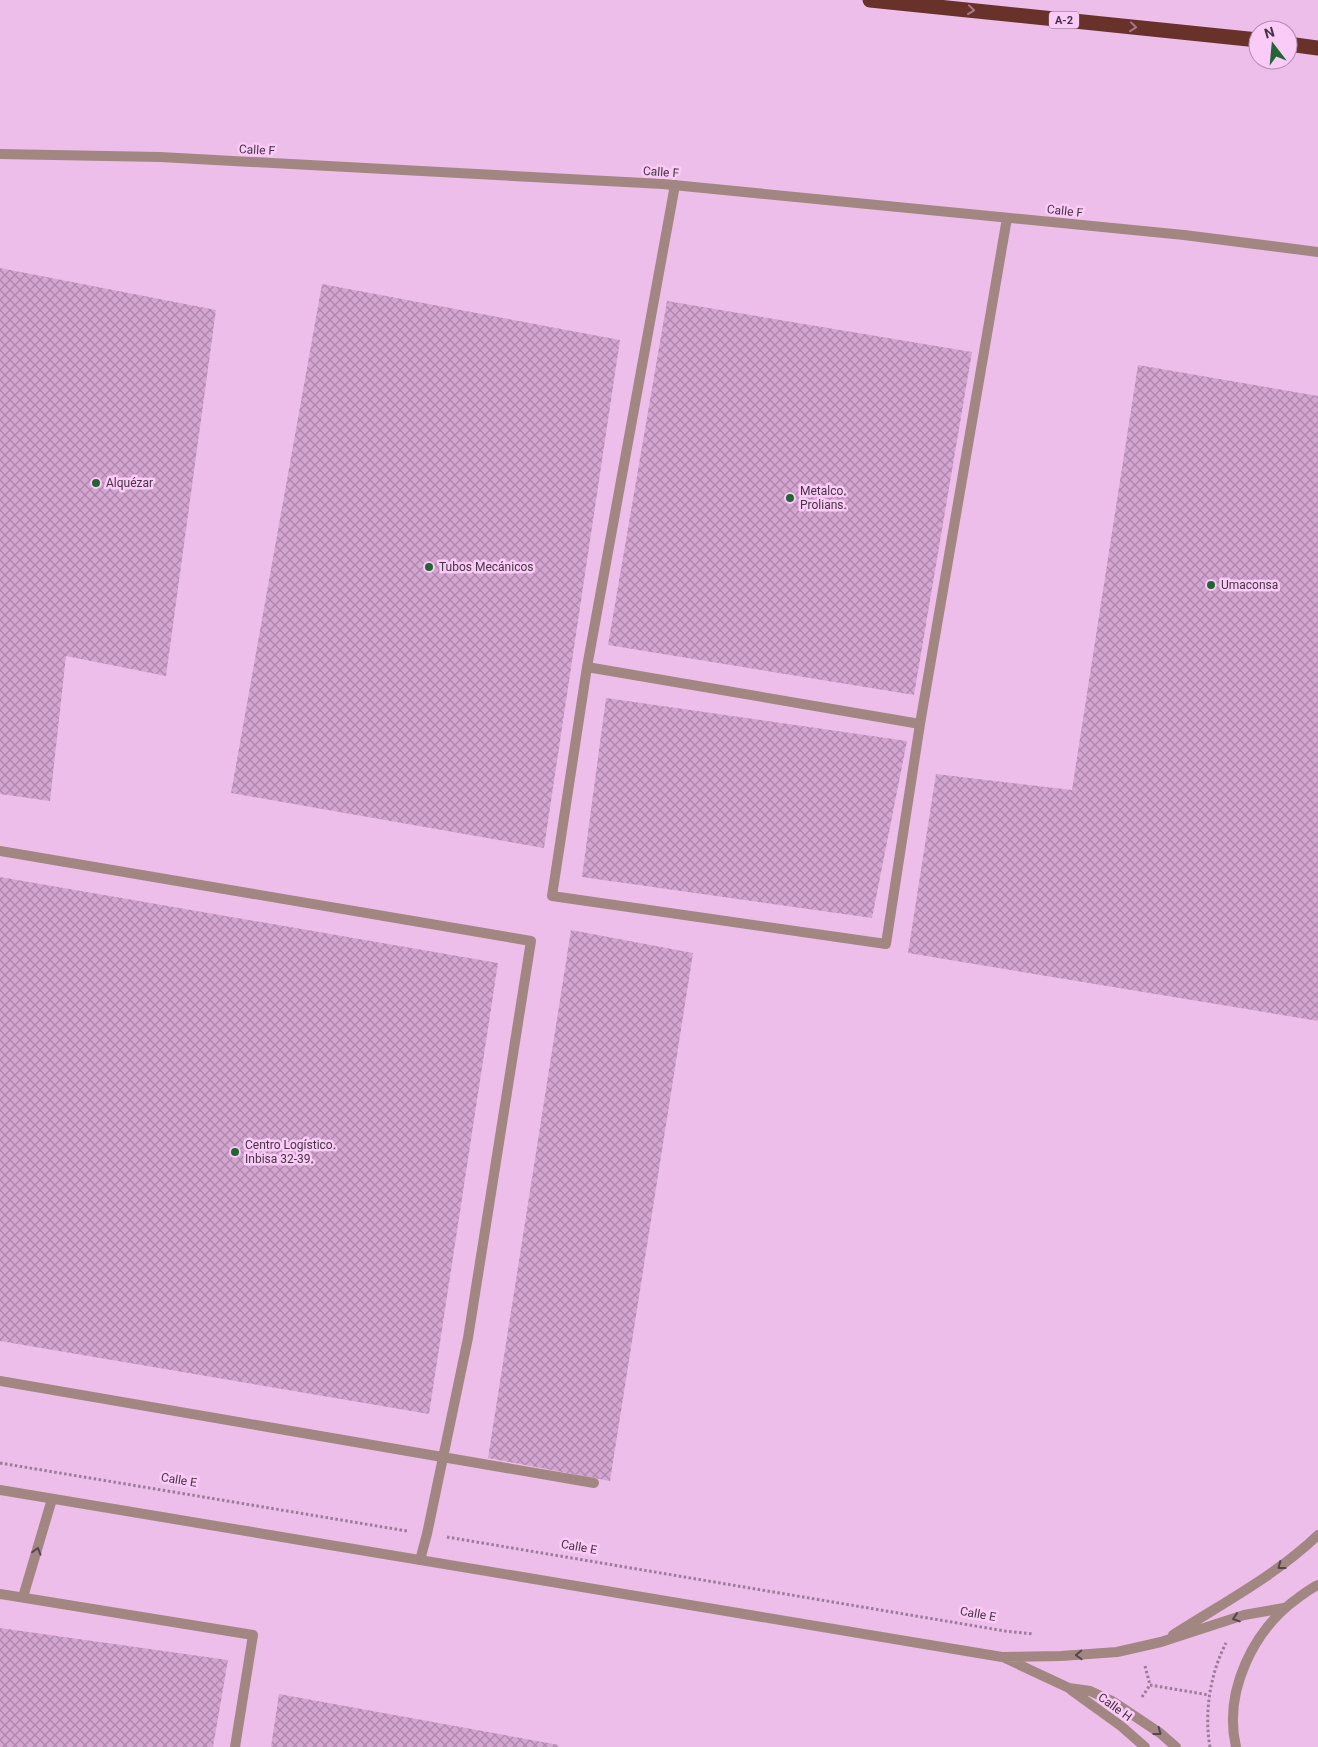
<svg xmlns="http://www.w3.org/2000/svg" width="1318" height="1747" font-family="Roboto,sans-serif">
	<defs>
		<pattern id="building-cross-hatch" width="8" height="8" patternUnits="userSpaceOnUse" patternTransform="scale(1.25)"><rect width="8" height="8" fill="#d3a5d0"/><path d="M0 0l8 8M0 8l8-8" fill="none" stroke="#ad87ab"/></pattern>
	</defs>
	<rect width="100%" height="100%" fill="#edbeea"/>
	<path fill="url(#building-cross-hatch)" d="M0,268L216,310L166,676L66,656L50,801L0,794Z
		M322,284L620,340L544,848L231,793Z
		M667,301L972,352L914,695L608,645Z
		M1138,365L1318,396V1021L908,953L936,774L1072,790Z
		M606,698L907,741L872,918L582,877Z
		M0,877L498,963L429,1414L0,1341Z
		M571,930L693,953L610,1481L488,1458Z
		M0,1628L228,1660L213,1747H0Z
		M279,1694L559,1745L558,1747H271Z"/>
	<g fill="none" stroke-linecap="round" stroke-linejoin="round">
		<path stroke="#9c7a9a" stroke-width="3" stroke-dasharray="2.5 2.5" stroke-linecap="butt" d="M0,1463L407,1531
			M447,1537L1005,1631L1033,1634
			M1145,1666L1150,1685
			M1150,1685L1209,1695
			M1142,1697L1150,1685
			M1210,1747C1204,1713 1210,1674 1226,1643"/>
		<path stroke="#a28682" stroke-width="10" d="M675,185L587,667L552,896L886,944L920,724L1007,218
			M587,667L920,724
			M0,851L531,941L468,1338L427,1534L420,1560
			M0,1381L594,1483"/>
		<path stroke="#a28682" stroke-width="10" d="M0,154L160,157L663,184L1184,235L1318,252
			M0,1490L1002,1657L1061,1656L1117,1652L1161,1642L1244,1615L1284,1608
			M0,1594L253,1635L235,1747
			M23,1597L52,1499
			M1173,1635C1223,1603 1275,1576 1318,1535
			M1005,1658L1069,1688L1090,1691L1112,1701L1160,1733L1176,1747
			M1071,1690L1121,1726L1145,1747
			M1236,1747C1223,1691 1254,1629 1298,1598C1305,1593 1311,1588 1318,1585"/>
		<path stroke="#68322b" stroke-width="15" d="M870,0L1258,40
			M1288,44L1318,48"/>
	</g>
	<defs><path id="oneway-chevron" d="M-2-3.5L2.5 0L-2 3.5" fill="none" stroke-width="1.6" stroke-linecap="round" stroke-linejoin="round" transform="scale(1.25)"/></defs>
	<g stroke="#aa7787">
		<use href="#oneway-chevron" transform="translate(971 10) rotate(6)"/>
		<use href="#oneway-chevron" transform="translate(1133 27) rotate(6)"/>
	</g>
	<g stroke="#584451">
		<use href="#oneway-chevron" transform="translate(37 1551) rotate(-74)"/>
		<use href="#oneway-chevron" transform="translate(1281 1566) rotate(143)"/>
		<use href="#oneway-chevron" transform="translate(1236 1618) rotate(162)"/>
		<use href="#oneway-chevron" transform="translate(1079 1655) rotate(178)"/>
		<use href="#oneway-chevron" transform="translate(1158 1732) rotate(37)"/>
	</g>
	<g fill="#216632" stroke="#fbcbf7" stroke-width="2">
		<circle cx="96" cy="483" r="5"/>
		<circle cx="790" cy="498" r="5"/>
		<circle cx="429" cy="567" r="5"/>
		<circle cx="1211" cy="585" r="5"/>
		<circle cx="235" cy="1152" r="5"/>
	</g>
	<g text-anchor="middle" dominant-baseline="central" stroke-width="5" stroke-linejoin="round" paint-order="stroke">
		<rect fill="#fbcbf7" stroke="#7c617a" stroke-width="1" x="1049" y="11.5" width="30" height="17" rx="4"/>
		<g font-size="11" font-weight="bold" fill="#463345">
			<text x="1064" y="20">A-2</text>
		</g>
		<g font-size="12" fill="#463345" stroke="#fbcbf7">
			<text transform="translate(257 150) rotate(3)">Calle F</text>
			<text transform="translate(661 172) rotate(4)">Calle F</text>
			<text transform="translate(1065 211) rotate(6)">Calle F</text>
			<text transform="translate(179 1480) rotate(9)">Calle E</text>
			<text transform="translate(579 1547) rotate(10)">Calle E</text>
			<text transform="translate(978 1614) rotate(10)">Calle E</text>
			<text transform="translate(1115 1707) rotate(36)">Calle H</text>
		</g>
		<g font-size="12" fill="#463345" stroke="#fbcbf7" text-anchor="start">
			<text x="106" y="483">Alquézar</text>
			<text x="800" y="491">Metalco.<tspan x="800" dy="14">Prolians.</tspan></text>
			<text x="439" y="567">Tubos Mecánicos</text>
			<text x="1221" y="585">Umaconsa</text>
			<text x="245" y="1145">Centro Logístico.<tspan x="245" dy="14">Inbisa 32-39.</tspan></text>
		</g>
	</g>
	<g transform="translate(1273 45) rotate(344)"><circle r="24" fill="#fbcbf7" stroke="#b38eb0"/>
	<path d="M0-4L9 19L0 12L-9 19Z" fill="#216632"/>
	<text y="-8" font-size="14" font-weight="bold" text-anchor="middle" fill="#463345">N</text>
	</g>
</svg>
